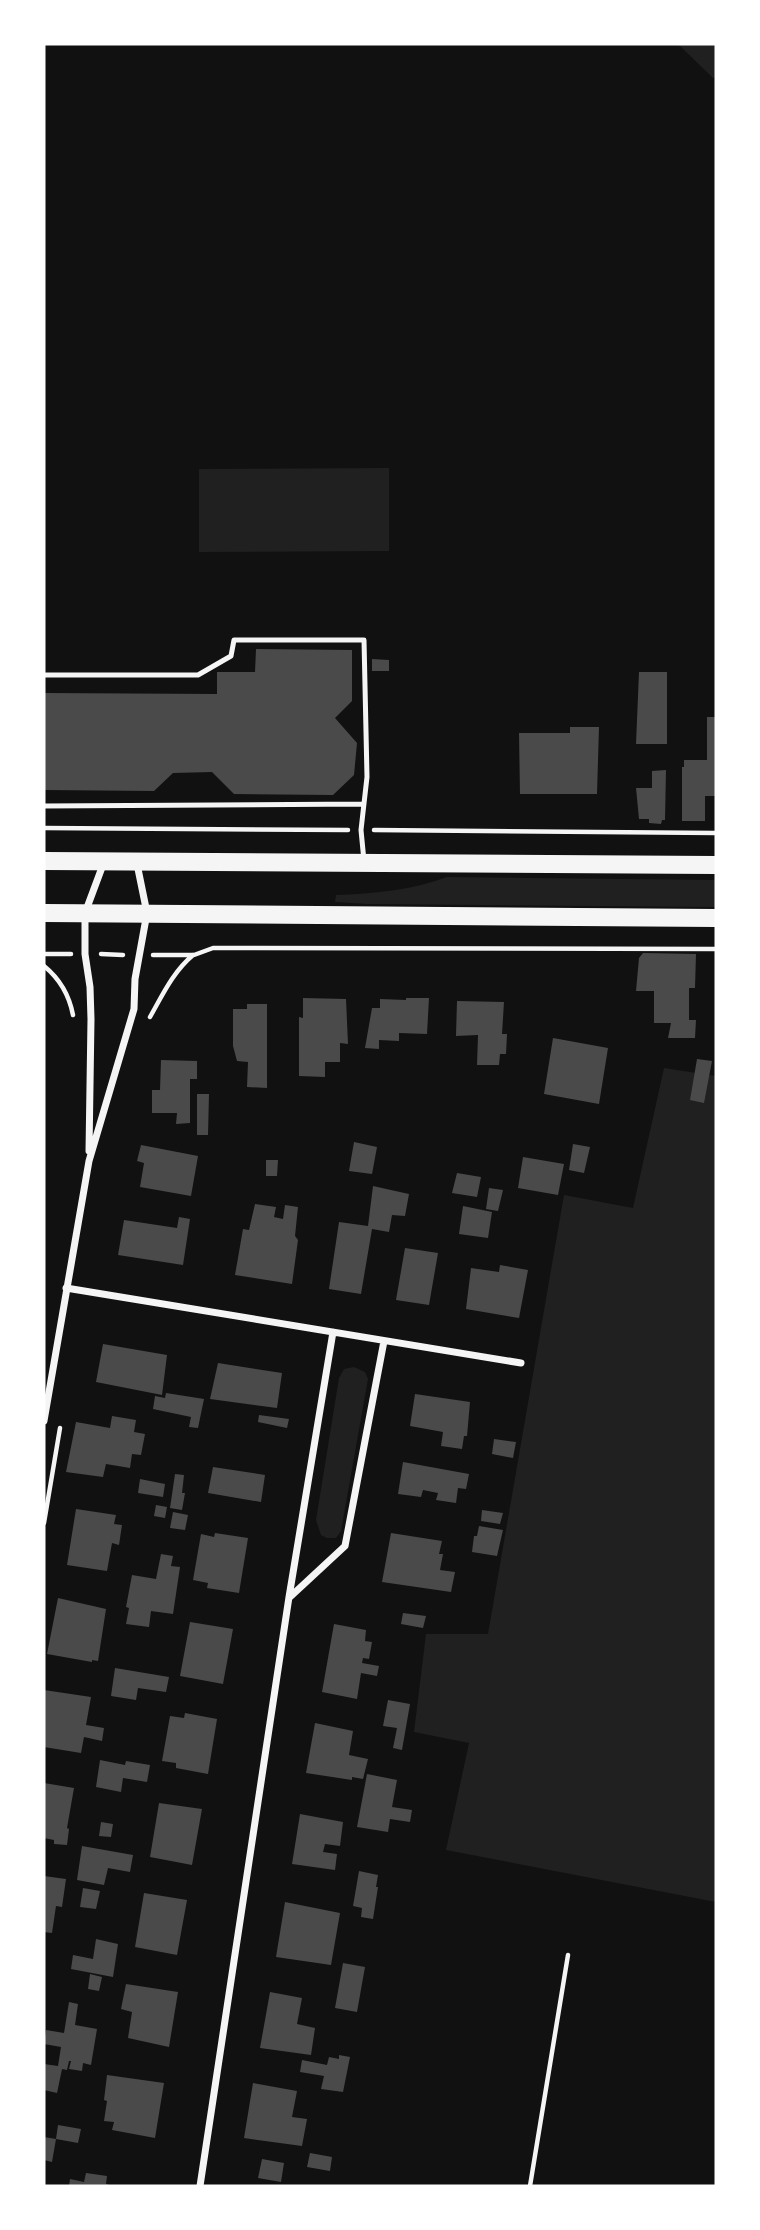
<svg xmlns="http://www.w3.org/2000/svg" width="760" height="2230" font-family="Signika,sans-serif">
	<rect width="100%" height="100%" fill="#111"/>
	<path fill="#202020" d="M674,44H716V77L713,78L680,46Z
		M389,468V551L199,552V469Z
		M447,877L716,880V907L368,904L335,902L336,895C373,894 412,890 447,877Z
		M664,1068L716,1076V1902L446,1850L469,1743L414,1732L426,1634H488L564,1195L633,1208Z
		M354,1367L365,1372L368,1379L341,1531L336,1538H327L321,1535L316,1520L339,1378L344,1369Z"/>
	<path fill="#4a4a4a" d="M256,649L352,650V701L335,718L357,743L354,775L333,795L234,794L212,772L173,773L154,791L44,790V693L217,694V672H255Z
		M372,659L389,660V671H372Z
		M639,672H667V744H636Z
		M707,717H716V796H705V821H682V767H684V760H707Z
		M570,727H599L597,794H520L519,733H570Z
		M666,770L665,820H662L661,824L649,823V819H639L636,788H652V771Z
		M643,953L696,954L695,988H689V1020H696L695,1038H668L671,1023H654V991H636L639,958Z
		M303,998L346,999L348,1044L340,1043V1062H325V1077L299,1076V1017L303,1018Z
		M406,998H429L427,1034L399,1033V1041L379,1040V1049L365,1048L372,1008H380V999L406,1000Z
		M457,1001L504,1002L502,1034H507L506,1054H500L499,1065H477L478,1035L456,1036Z
		M247,1004H267V1088L247,1087L248,1062L237,1061L233,1046V1009H247Z
		M553,1038L608,1048L599,1104L544,1094Z
		M697,1059L712,1061L704,1103L690,1100Z
		M161,1060L197,1061V1079H190V1123L176,1124L177,1113H152V1090H160Z
		M197,1094H209L208,1135H197Z
		M354,1142L377,1147L372,1174L349,1171Z
		M573,1144L590,1147L584,1173L569,1170Z
		M141,1145L198,1156L191,1196L140,1187L144,1163L137,1161Z
		M523,1157L564,1164L558,1195L518,1188Z
		M266,1160H278L277,1176H266Z
		M457,1173L481,1177L477,1197L452,1193Z
		M373,1186L409,1194L405,1216L392,1215L389,1232L372,1229L361,1294L329,1289L339,1222L368,1226Z
		M489,1188L503,1190L498,1211L486,1209Z
		M255,1204L276,1207L274,1217L283,1219L285,1205L298,1207L295,1236L298,1240L292,1284L235,1275L243,1229L249,1230Z
		M463,1206L492,1212L488,1238L459,1234Z
		M179,1217L190,1219L183,1265L118,1255L124,1220L177,1228Z
		M405,1248L438,1253L429,1305L396,1300Z
		M500,1265L528,1270L519,1318L466,1309L471,1268L499,1272Z
		M103,1344L167,1355L162,1395L96,1382Z
		M218,1363L282,1373L277,1408L210,1399Z
		M166,1393L204,1399L198,1428L189,1427L191,1417L153,1409L155,1396L165,1398Z
		M415,1394L470,1402L467,1436H464L462,1449L441,1446L443,1432L410,1426Z
		M259,1415L289,1419L287,1428L258,1422Z
		M112,1416L136,1420L134,1432L145,1434L141,1455L132,1454L130,1468L106,1464L103,1477L66,1472L76,1422L110,1428Z
		M494,1439L516,1442L513,1458L492,1454Z
		M403,1462L469,1474L466,1489L458,1488L456,1503L436,1500L438,1493L423,1490L421,1497L398,1494Z
		M213,1467L265,1475L261,1502L208,1493Z
		M175,1474L184,1475L182,1493H185L182,1510L170,1508Z
		M140,1479L165,1484L163,1497L138,1493Z
		M156,1505L167,1507L165,1518L154,1516Z
		M76,1509L116,1515L114,1524L122,1525L119,1545L112,1543L107,1571L67,1565Z
		M482,1510L503,1513L500,1524L481,1521Z
		M173,1512L188,1515L185,1530L170,1528Z
		M479,1526L503,1530L497,1556L472,1552L474,1536H477Z
		M215,1533L248,1538L239,1593L207,1588L208,1583L193,1580L201,1534L214,1537Z
		M391,1533L442,1541L439,1554H443L440,1570L455,1572L451,1592L382,1582Z
		M161,1554L173,1556L171,1566L180,1567L173,1614L151,1611L149,1627L126,1624L129,1608L126,1607L132,1575L156,1579Z
		M58,1598L106,1609L98,1661L92,1660V1662L47,1654Z
		M403,1613L426,1616L423,1628L401,1624Z
		M190,1622L233,1629L223,1684L180,1676Z
		M334,1624L366,1630L365,1641L372,1642L369,1659L363,1658L362,1663L379,1666L377,1676L361,1673L357,1699L322,1692Z
		M115,1668L169,1677L166,1692L138,1688L136,1700L111,1696Z
		M44,1690L91,1697L86,1725L104,1728L102,1741L84,1737L81,1753L44,1747Z
		M388,1700L410,1704L402,1750L393,1748L397,1728L383,1726Z
		M185,1713L217,1719L208,1774L176,1768V1763L162,1761L170,1716L184,1718Z
		M315,1723L353,1731L349,1755L368,1759L363,1779L352,1777V1780L306,1773Z
		M100,1760L125,1765L126,1761L150,1765L147,1782L123,1778L121,1792L96,1787Z
		M367,1774L397,1780L392,1807L412,1810L410,1822L390,1819L388,1832L357,1827Z
		M44,1783L74,1788L67,1828L69,1829L67,1845L54,1844V1840L44,1838Z
		M159,1803L202,1809L192,1865L150,1857Z
		M300,1814L343,1822L340,1846L325,1844L323,1852L337,1854L335,1870L292,1864Z
		M101,1822L113,1824L111,1837L99,1836Z
		M82,1846L133,1855L130,1872L108,1868L104,1885L77,1880Z
		M359,1871L378,1875L376,1887H378L373,1919L361,1917L362,1908L353,1906Z
		M44,1876L66,1879L62,1907L56,1906L52,1933L44,1932Z
		M83,1888L100,1891L96,1909L80,1907Z
		M144,1893L187,1900L177,1955L135,1947Z
		M285,1902L340,1913L331,1965L276,1957Z
		M96,1939L118,1944L113,1977L71,1969L73,1955L93,1959Z
		M343,1963L365,1967L357,2012L335,2008Z
		M90,1974L102,1977L99,1991L88,1989Z
		M126,1984L178,1992L169,2047L128,2038L132,2012L121,2009Z
		M270,1992L302,1998L297,2024L315,2028L311,2055L260,2048Z
		M69,2002L78,2004L75,2025L97,2029L91,2065L83,2063L82,2071L69,2069L71,2061H69L67,2070L62,2069L57,2093L44,2090V2064L58,2066L61,2047L44,2044L46,2030L64,2033Z
		M339,2055L350,2057L343,2092L321,2089L324,2076L300,2072L302,2060L327,2065L329,2057L339,2059Z
		M107,2075L164,2083L155,2138L112,2130L114,2122L104,2121L107,2101L104,2100Z
		M253,2083L297,2091L292,2117L307,2119L302,2146L244,2138Z
		M58,2125L81,2129L78,2143L56,2139L52,2162L44,2160V2137L56,2139Z
		M310,2153L332,2157L330,2171L307,2167Z
		M262,2159L284,2163L281,2182L258,2178Z
		M86,2173L107,2176L106,2184L113,2186H69L70,2179L84,2182Z"/>
	<g fill="none" stroke-linecap="round" stroke-linejoin="round">
		<path stroke="#f5f5f5" stroke-width="4.5" d="M44,828L348,830
			M374,830L716,833
			M44,954H71
			M101,954L123,955
			M153,955H194L213,948H232L716,949
			M44,966C60,979 69,994 73,1015
			M150,1017C163,994 173,972 193,955
			M44,1523L60,1428
			M530,2186L568,1955"/>
		<path stroke="#f5f5f5" stroke-width="5" d="M44,675H198L231,656L234,640H364L367,777L361,830L364,861
			M44,806L364,804"/>
		<path stroke="#f5f5f5" stroke-width="7" d="M89,1151L91,1019L90,987L85,954V913L104,862
			M66,1288L521,1363
			M44,1421L89,1161L134,1009L135,979L147,913L137,864
			M290,1597L345,1546L384,1341
			M200,2186L289,1597L333,1332"/>
		<path stroke="#f5f5f5" stroke-width="18" d="M44,861L716,865
			M44,913L716,918"/>
	</g>
	<rect width="760" height="2230" fill="none" stroke="#ffffff" stroke-width="91"/>
</svg>
